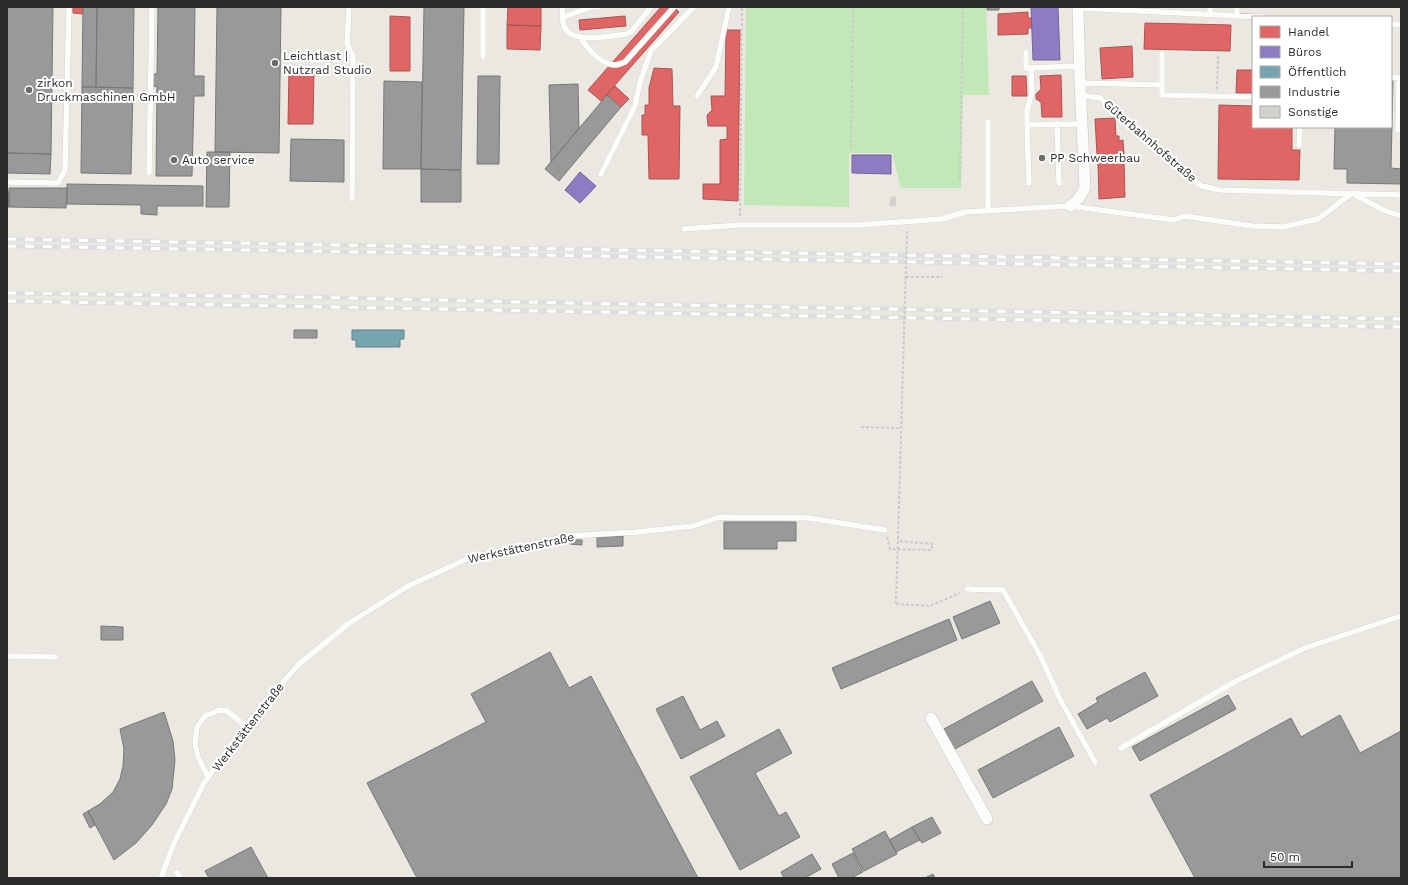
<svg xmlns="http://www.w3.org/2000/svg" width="1408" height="885" font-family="'Work Sans',sans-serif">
	<rect width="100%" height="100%" fill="#eae8e0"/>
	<path fill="#c2e8b7" d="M746,7H986L989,95H963L961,188H901L892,153H849V207L744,205Z"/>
	<path fill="#e06666" stroke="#aa5454" d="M73,7H83V14L73,13Z
		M508,7H541V26L507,25Z
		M661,7H674L679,12L601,101L588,90Z
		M1028,12V18H1032V28H1028V34L998,35V14Z
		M390,16L410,17V71H390Z
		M625,16L626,26L580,30L579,20Z
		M1145,23L1231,25L1230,51L1144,49Z
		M507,25L541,26L540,50L507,49Z
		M726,30H740L738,201L703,199V184H720V140L727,139V126H708L707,115L712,110L711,96H725Z
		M1132,46L1133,77L1102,79L1100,48Z
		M654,68L672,69L673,106H680L679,179H649L648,135H642V115H645V105H649V88Z
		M289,69H314L313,124H288Z
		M1237,70H1253V93H1236Z
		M1061,75L1062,117H1042L1041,102L1036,99V94L1041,89L1040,76Z
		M1012,76H1026L1027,96H1012Z
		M615,86L629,99L621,107L607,95Z
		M1219,105L1253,106V127H1292V150H1300L1299,180L1218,179Z
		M1115,118L1116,136H1119V141L1123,140L1124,154L1097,155L1095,119Z
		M1124,162L1125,197L1099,199L1098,163Z"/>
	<path fill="#8e7cc3" stroke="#706495" d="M1031,7H1058L1060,60H1033Z
		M852,155H891V174L852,173Z
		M580,172L596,186L580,203L565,190Z"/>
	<path fill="#76a5af" stroke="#608087" d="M352,330H404V339H400V347H356V340H352Z"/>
	<path fill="#999" stroke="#787878" d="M7,7H53L51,154L7,153Z
		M83,7H97L96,87H82Z
		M97,7H134L133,88L96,87Z
		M158,7H195L194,76H204V96H194L192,176H156L157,87L153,86V74H157Z
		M217,7H281L279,153L215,152Z
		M424,7H464L461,170L421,169Z
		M987,7H999V10H987Z
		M478,76H500L499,164H477Z
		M384,81L422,82L421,169H383Z
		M1391,81H1393L1391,168L1401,169V184L1347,183V169H1334L1335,127H1391Z
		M578,84L579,128L551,162L549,85Z
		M82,87L133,88L131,174L81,173Z
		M607,95L621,107L559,181L545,169Z
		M291,139L344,140V182L290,181Z
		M207,152H230L229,207H206Z
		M7,153L51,154L50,174L7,173Z
		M421,169L461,170V202H421Z
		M67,184L203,186V206H157V215L141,214V205L67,204Z
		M9,188H67L66,208L9,207Z
		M7,192H9V207H7Z
		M294,330H317V338H294Z
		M724,522H796V541H777V549H724Z
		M623,536V546L597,547V537Z
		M570,540H582V545L570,544Z
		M990,601L1000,623L962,639L953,617Z
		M949,619L957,640L841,689L832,668Z
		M101,626L123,627V640H101Z
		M550,652L569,688L591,676L698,878H417L367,783L486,722L471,694Z
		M1145,672L1158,696L1110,722L1107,718L1087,729L1078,714L1098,702L1096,698Z
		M1032,681L1043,701L955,749L944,729Z
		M1228,695L1236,709L1140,761L1132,747Z
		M683,696L700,730L717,721L725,736L681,759L656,709Z
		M164,712L173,741L175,760L172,789L166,804L152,825L136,843L114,860L88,811L100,804L113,792L120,779L123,766L124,749L120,729Z
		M1340,715L1360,753L1401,731V878H1195L1150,795L1291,718L1301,737Z
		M1059,727L1074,756L993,798L978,770Z
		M779,729L792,753L755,773L779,816L786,812L800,837L740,870L690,777Z
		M88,811L95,825L90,828L83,814Z
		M932,817L941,833L922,843L912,827Z
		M912,827L920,840L896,852L889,840Z
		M885,831L897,854L864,871L852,849Z
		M251,847L268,878H209L205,871Z
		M853,853L863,872L851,878H839L832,864Z
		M812,854L821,869L805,878H784L781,872Z
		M933,874L935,878H925Z"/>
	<path fill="#d3d1cb" stroke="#d5d3cc" d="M891,197H896L895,206H890Z"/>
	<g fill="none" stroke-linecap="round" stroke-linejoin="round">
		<defs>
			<path id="lane" d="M349,7L347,44L353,56L352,199
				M483,7V57
				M562,7C563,13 562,21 564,26C571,45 610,36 626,34L632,31L651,7
				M589,7H599
				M1078,8L1263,17
				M1210,14V7
				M1237,16V7
				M563,17L589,8
				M1391,24L1401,25
				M581,38C586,48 602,65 615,65C618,65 622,63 625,62L674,7
				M1026,52V68L1079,66
				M1162,54V95L1253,97
				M1391,77L1399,78L1398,130
				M1080,83L1162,85
				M1080,95L1100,98L1191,179L1202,186L1219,190L1401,195
				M697,96L716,67L729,7
				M988,122V211
				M1057,124L1059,183
				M1027,125V110L1032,92L1031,68
				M1299,145L1300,127
				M149,173L152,7
				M601,174L635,106L640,82L651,51L694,7
				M7,182L58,183L65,170L69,7
				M1029,183L1027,125L1082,124
				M684,229L739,225H858L942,219L965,212L1070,206L1174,220L1184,216L1252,226L1283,227L1318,219L1352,193L1383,210L1401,216
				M967,589L1003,590L1040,655L1060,699L1095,762
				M7,656L55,657
				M1121,748L1236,681L1305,648L1401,616
				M208,777L198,757L195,744L197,727L205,716L220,710L227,711L246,726
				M177,872L180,878
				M161,878L174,843L204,783L242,730L298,665L348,624L408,586L469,558L547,541L568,536L638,532L693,526L720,517L808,518L885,530"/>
			<path id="street" d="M1070,206C1078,201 1082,196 1085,187L1080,83L1078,7
				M931,718L987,819"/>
		</defs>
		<use href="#lane" stroke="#c7c6c6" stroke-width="6"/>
		<use href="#street" stroke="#c7c6c6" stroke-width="12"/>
		<path stroke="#cacac8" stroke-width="2" stroke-dasharray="3 2" stroke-linecap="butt" d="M1217,89L1218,56
			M851,148L853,7
			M960,179L963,7
			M740,216L742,7
			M906,277H942
			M861,427L901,428
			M887,537L890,549L931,550L933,544L898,541
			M896,604L930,606L960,593"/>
		<use href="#lane" stroke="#fcfcfa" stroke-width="5.5"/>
		<use href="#street" stroke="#fcfcfa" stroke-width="11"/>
		<defs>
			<path id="rail" d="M7,239L1401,264
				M7,246L482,254L1401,271
				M7,293L302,297L525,302L1401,319
				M7,301L1401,327"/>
		</defs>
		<use href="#rail" stroke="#dedddf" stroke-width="4.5"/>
		<use href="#rail" stroke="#fff" stroke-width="3" stroke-dasharray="9" stroke-linecap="butt"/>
		<path stroke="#cacac8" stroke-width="2" stroke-dasharray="3 2" stroke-linecap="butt" d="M896,604L907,231"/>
	</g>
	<g fill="#6e6d6a" stroke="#fff" stroke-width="1.5">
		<circle cx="275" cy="63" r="4"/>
		<circle cx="29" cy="90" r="4"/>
		<circle cx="1042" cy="158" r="4"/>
		<circle cx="174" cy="160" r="4"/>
	</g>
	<g text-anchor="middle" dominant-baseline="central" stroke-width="4" stroke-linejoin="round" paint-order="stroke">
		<g font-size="12" fill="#2b2b2b" stroke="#fff" text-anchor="start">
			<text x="283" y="56">Leichtlast |<tspan x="283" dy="14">Nutzrad Studio</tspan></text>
			<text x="37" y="83">zirkon<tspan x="37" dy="14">Druckmaschinen GmbH</tspan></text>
			<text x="1050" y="158">PP Schweerbau</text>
			<text x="182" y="160">Auto service</text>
		</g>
		<g font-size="12" fill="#2b2b2b" stroke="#fff">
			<text transform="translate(1150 141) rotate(41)">Güterbahnhofstraße</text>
			<text transform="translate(521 548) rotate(-12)">Werkstättenstraße</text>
			<text transform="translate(248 727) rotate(-52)">Werkstättenstraße</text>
		</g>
	</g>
	<rect width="1408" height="885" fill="none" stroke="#2b2b2b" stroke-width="16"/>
	<rect x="1252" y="16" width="140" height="112" fill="#ffffff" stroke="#aaaaaa"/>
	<rect x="1260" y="26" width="20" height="12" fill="#e06666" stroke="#aaaaaa"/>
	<text x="1288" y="36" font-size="12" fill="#2b2b2b">Handel</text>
	<rect x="1260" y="46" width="20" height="12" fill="#8e7cc3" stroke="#aaaaaa"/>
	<text x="1288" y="56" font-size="12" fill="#2b2b2b">Büros</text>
	<rect x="1260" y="66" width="20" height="12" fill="#76a5af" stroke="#aaaaaa"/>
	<text x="1288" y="76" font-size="12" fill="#2b2b2b">Öffentlich</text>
	<rect x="1260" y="86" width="20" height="12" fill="#999999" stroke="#aaaaaa"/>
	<text x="1288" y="96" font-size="12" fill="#2b2b2b">Industrie</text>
	<rect x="1260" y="106" width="20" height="12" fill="#d3d1cb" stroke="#aaaaaa"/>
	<text x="1288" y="116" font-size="12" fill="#2b2b2b">Sonstige</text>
	<path d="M1264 861v6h88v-6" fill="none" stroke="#2b2b2b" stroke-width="2"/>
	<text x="1270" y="861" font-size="12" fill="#2b2b2b" stroke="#ffffff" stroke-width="3" paint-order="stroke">50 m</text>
</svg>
